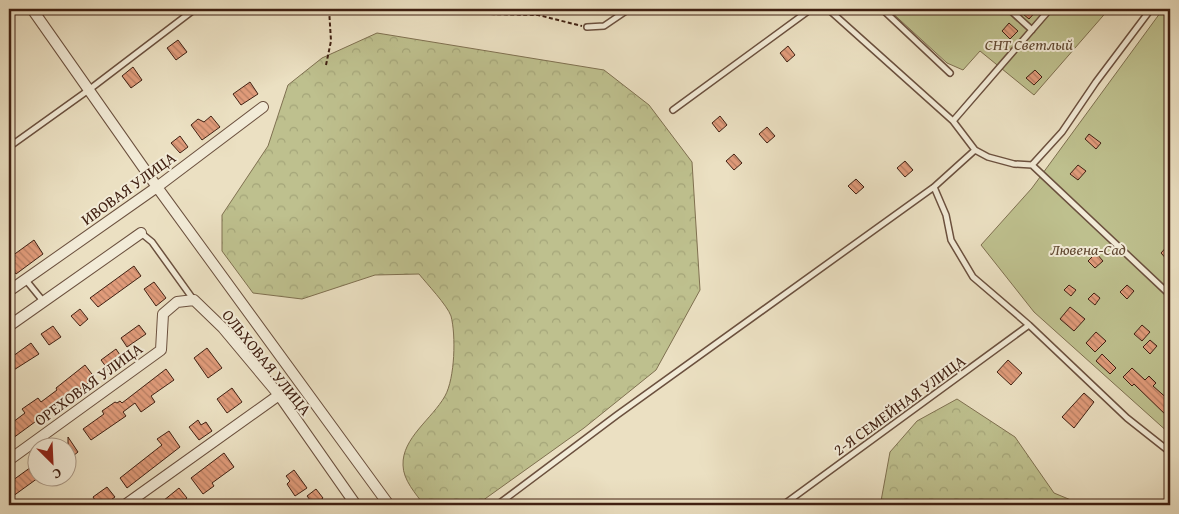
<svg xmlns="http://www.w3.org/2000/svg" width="1179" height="514" font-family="'Gentium Book Plus',serif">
	<defs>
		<pattern id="forest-crowns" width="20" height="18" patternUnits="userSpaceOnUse" patternTransform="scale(1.25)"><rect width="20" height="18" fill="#bec08e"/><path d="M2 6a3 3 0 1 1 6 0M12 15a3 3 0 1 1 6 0" fill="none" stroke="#a4a579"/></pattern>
		<pattern id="building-back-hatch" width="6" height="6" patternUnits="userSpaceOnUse" patternTransform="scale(1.25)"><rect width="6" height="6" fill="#e09b7a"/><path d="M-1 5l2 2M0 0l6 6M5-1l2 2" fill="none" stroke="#b77e63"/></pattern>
	</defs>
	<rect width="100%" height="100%" fill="#ebe0c2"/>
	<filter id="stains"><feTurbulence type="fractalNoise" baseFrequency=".004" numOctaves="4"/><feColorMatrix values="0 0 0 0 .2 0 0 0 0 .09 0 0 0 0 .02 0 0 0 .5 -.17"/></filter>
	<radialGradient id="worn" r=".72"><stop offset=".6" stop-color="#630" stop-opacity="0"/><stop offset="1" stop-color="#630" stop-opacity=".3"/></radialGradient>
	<path fill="url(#forest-crowns)" stroke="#7f7050" d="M377,33L604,70L649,105L692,162L700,290L656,370L584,428L482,501L469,505H424C416,494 403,480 403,465C402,438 432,419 445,396C455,378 456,335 451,316C447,305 427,284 419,274L375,275L302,299L253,293L222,251V215L268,146L288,85L322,58Z
		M957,399L1015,437L1054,493L1083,505H884L881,501L890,452L917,421Z"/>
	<path fill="#bec08e" stroke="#7f7050" d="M888,9H1109L1034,95L980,51L963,70L947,63Z
		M1163,9H1170V434L1034,312L981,245L1032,188Z"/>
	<path fill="url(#building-back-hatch)" stroke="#402012" d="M1017,9H1038L1029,19Z
		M1009,23L1018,31L1010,39L1002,31Z
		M178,40L187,52L176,60L167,48Z
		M788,46L795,55L787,62L780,53Z
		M133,67L142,80L131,88L122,76Z
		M1035,70L1042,77L1034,85L1026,78Z
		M250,82L258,94L241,105L233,94Z
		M211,116L220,127L202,140L191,125L198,119L204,122Z
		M720,116L727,125L719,132L712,123Z
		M767,127L775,136L767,143L759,134Z
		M1089,134L1101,143L1096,149L1085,139Z
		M180,136L188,147L180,153L171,143Z
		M734,154L742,163L734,170L726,161Z
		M905,161L913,170L905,177L897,168Z
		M1078,165L1086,171L1078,180L1070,174Z
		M856,179L864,187L856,194L848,186Z
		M34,240L43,254L16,274L9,264L15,261L12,256Z
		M1170,243V263L1161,253Z
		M1096,253L1103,261L1095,268L1088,261Z
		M134,266L141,276L98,307L90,298Z
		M154,282L166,298L156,306L144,289Z
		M1069,285L1076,290L1071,296L1064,290Z
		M1127,285L1134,291L1127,299L1120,292Z
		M1094,293L1100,298L1095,305L1088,299Z
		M1070,307L1085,319L1074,331L1060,319Z
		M80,309L88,319L80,326L71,316Z
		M139,325L146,334L127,347L121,338Z
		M1142,325L1150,332L1142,341L1134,334Z
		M53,326L61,337L49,345L41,334Z
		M1096,332L1106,341L1095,352L1086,343Z
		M1150,340L1157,346L1150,354L1143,347Z
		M31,343L39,354L9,373V359Z
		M207,348L222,368L208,378L194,358Z
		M116,349L124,361L110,372L101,360Z
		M1102,354L1116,368L1110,374L1096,361Z
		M1008,360L1022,373L1011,385L997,372Z
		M85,365L95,378L9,441V425L25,413L22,409L38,398L41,402L57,390L56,388Z
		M1132,368L1145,380L1149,376L1156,383L1153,386L1170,401V419L1134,384L1132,386L1123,377Z
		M166,369L174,380L151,396L155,402L141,412L135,403L123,412L126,416L91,440L83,429L104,414L102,411L115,402L117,403L120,401L122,403Z
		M232,388L242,402L227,413L217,399Z
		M1084,393L1094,402L1074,428L1062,417Z
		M198,420L201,425L206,422L212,431L199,440L189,427Z
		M169,431L180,447L127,488L120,478L162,445L157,439Z
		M68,437L78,452L68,460Z
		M224,453L234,467L212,483L214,486L203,494L191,478Z
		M38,462V478L9,499V483Z
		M294,470L307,488L295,496L287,484L290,481L286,476Z
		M107,487L115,497L104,505H98L93,497Z
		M179,488L187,498L178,505H158Z
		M316,489L323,498L314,505L307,496Z"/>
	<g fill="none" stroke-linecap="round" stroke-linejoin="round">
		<defs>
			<path id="service" d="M828,9L953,121L975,150L988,157L1014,164L1032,165L1170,295
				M882,9L950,73
				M1009,9L1032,30
				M587,27L604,26L629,9
				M673,110L811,9
				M953,121L1050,9
				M9,147L90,89L195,9
				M1032,165L1062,132L1096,82L1151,9
				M934,187L946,215L951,240L973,277L1029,325L1127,418L1170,452
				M141,233L152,242L193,299
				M25,279L43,301
				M497,505L617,415L934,187L975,150
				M783,505L1029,325"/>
			<path id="minor" d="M32,9L157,187L389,505
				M9,291L157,187L263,107
				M9,326L141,233
				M9,460L161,350L163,314L177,302L194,300L223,328L279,395L356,505
				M125,505L279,395"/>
		</defs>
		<use href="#service" stroke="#6b503e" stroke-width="8"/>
		<use href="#minor" stroke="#6b503e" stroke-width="12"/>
		<path stroke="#402012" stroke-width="2" stroke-dasharray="4 2.5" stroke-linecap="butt" d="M439,9L486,14L538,15L582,26
			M326,65L331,41L329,9"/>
		<use href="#service" stroke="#f2ebd7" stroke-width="5"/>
		<use href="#minor" stroke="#f2ebd7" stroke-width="10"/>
	</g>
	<g text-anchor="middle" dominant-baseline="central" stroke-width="4" stroke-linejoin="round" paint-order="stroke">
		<g font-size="16" font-style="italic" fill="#604831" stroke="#f2ebd7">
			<text x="1029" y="44">СНТ Светлый</text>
			<text x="1088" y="249">Лювена-Сад</text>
		</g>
		<g font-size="16" fill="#402012" stroke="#f2ebd7">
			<text transform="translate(128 188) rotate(-36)">ИВОВАЯ УЛИЦА</text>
			<text transform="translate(267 362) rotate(51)">ОЛЬХОВАЯ УЛИЦА</text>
			<text transform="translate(88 384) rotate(-36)">ОРЕХОВАЯ УЛИЦА</text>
			<text transform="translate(899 405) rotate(-36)">2-Я СЕМЕЙНАЯ УЛИЦА</text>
		</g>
	</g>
	<rect width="1179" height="514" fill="none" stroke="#ebe0c2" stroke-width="30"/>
	<rect x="10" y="10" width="1159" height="494" fill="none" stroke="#402012" stroke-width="2.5"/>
	<rect x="15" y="15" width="1149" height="484" fill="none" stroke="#402012"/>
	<g transform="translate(52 462) rotate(156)"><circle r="24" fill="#f2ebd7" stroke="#ab9a88"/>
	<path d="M0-4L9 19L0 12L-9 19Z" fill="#8f2418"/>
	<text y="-8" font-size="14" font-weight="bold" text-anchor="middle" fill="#402012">С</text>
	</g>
	<rect width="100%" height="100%" filter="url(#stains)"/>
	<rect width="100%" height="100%" fill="url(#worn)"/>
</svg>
